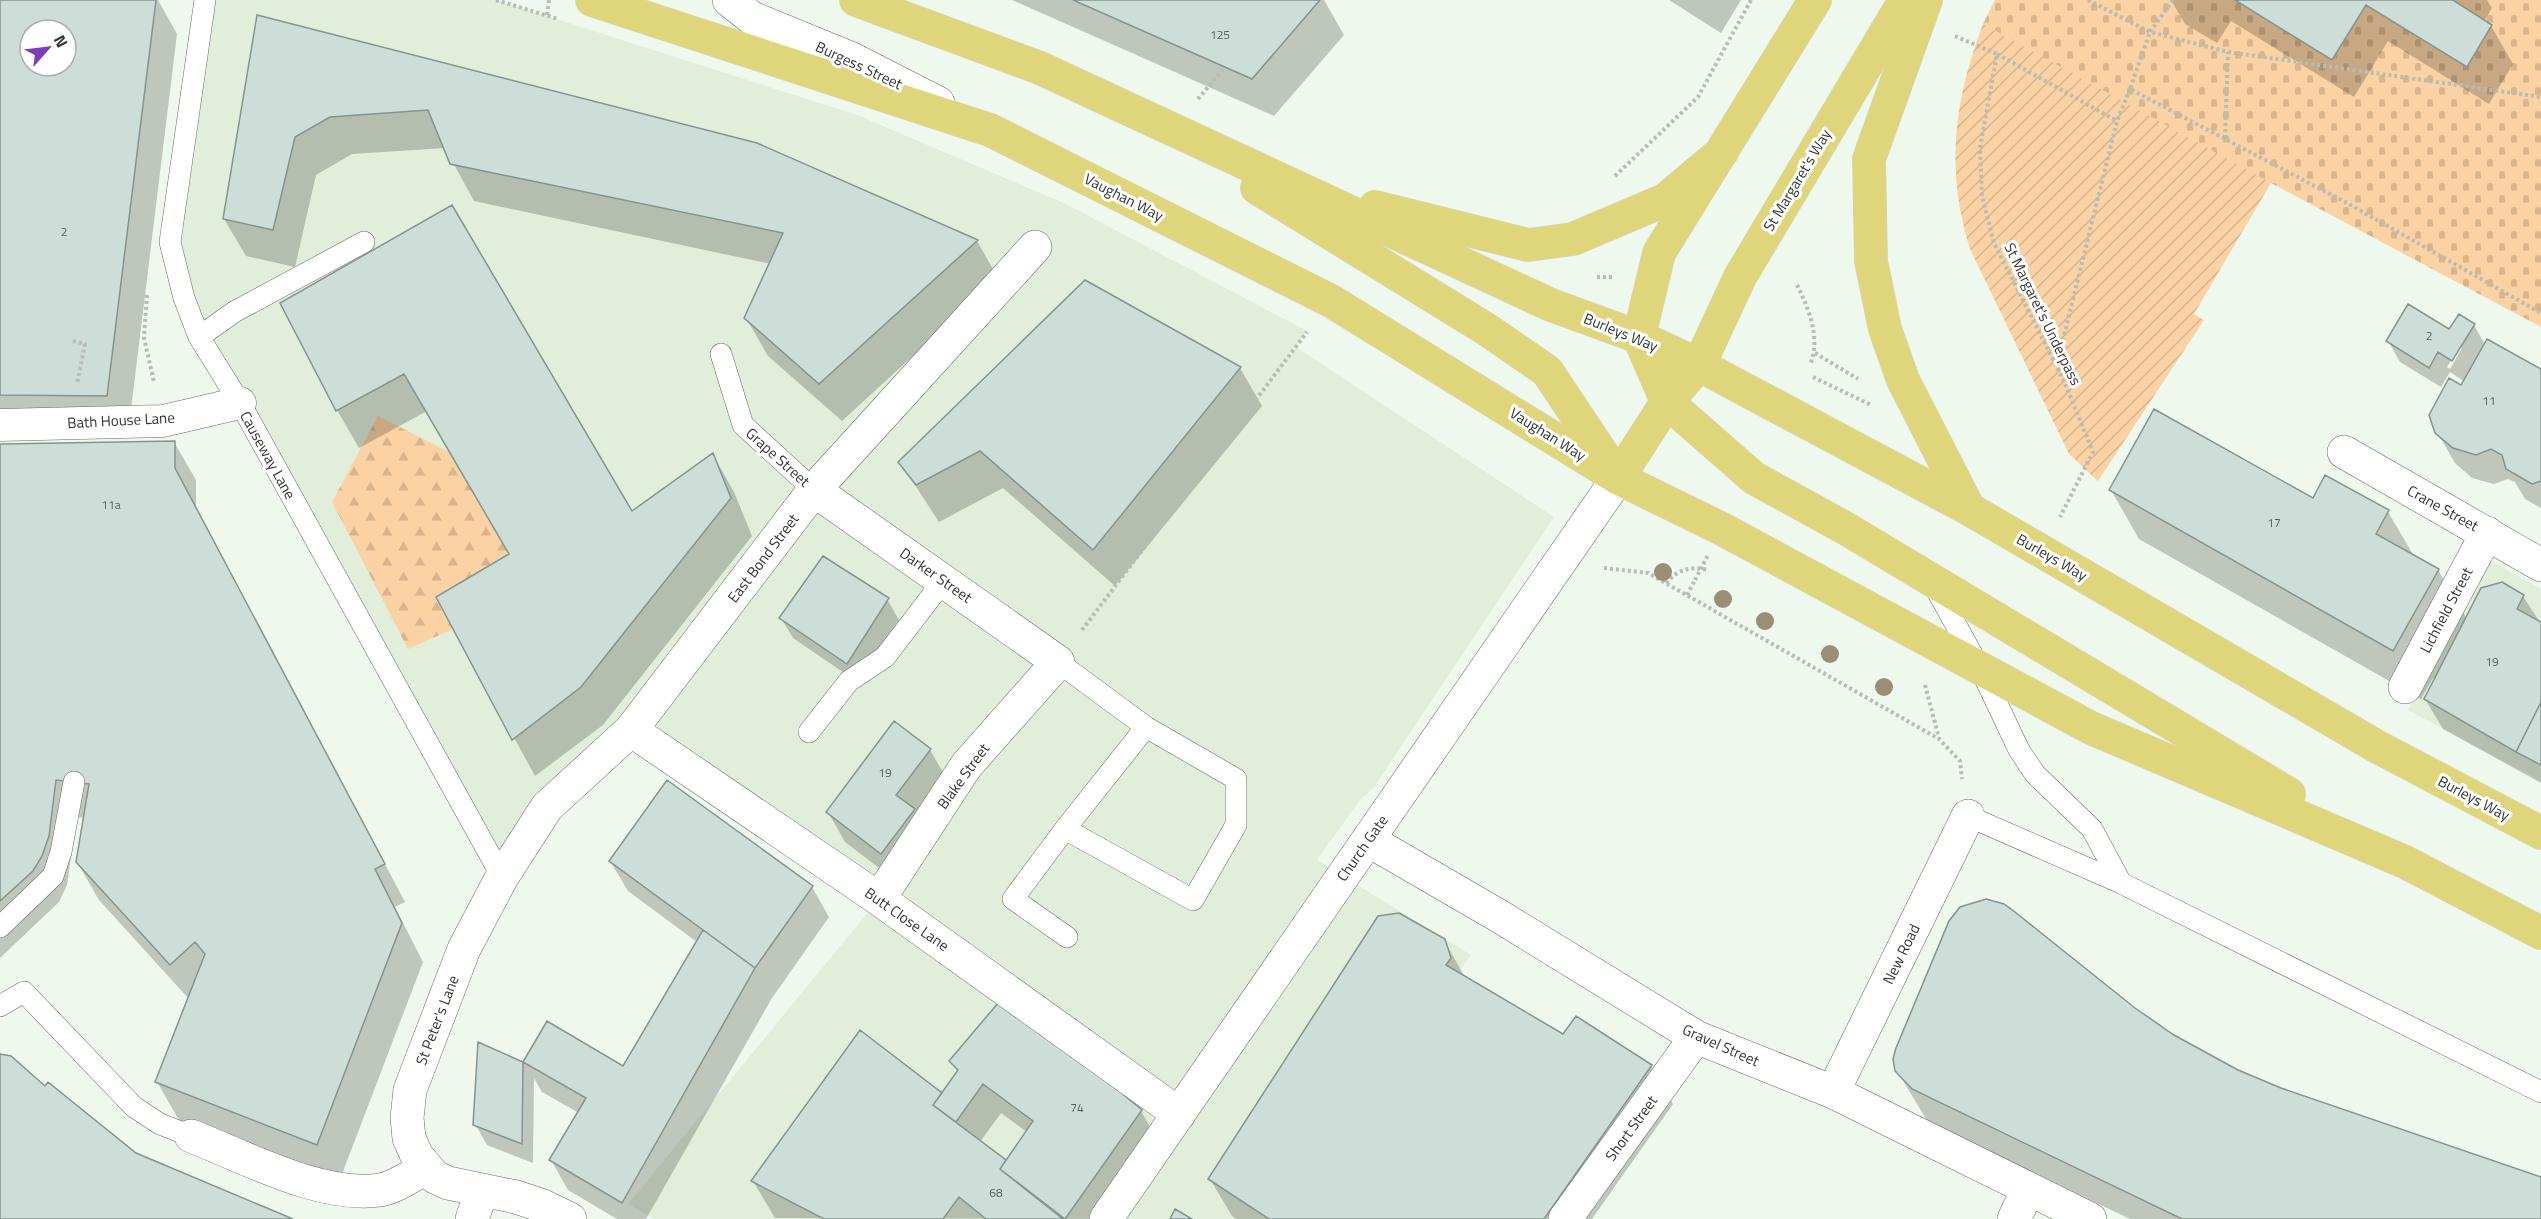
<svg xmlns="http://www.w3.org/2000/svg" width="2541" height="1219" font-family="'Titillium Web',sans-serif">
	<defs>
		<pattern id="forest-firs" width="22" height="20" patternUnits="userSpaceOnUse" patternTransform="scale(1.5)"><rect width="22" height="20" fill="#fbd2a3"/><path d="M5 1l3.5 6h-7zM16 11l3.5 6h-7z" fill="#d8b58d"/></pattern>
		<pattern id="cemetery-stones" width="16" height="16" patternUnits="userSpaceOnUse" patternTransform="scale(1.5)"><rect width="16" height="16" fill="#fbd2a3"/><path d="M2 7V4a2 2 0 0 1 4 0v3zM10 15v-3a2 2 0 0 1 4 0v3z" fill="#d8b58d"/></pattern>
		<pattern id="garden-furrows" width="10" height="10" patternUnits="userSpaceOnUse" patternTransform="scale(1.5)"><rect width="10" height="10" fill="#fbd2a3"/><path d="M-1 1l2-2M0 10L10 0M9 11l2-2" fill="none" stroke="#d8b58d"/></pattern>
	</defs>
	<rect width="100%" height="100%" fill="#eff8ec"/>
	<path fill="#e0eeda" d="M205,0H496L857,115L1066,204L1307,331L1276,373L1296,347L1554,517L1375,786L1359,801L1317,860L1471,955L1281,1219H654L628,1204L879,899L631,730L502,877L240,403L170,242Z
		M2488,559L2541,589V781L2408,710Z"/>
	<path fill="url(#forest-firs)" d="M378,416L449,452L509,554L436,597L453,629L408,649L332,502Z"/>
	<path fill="url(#cemetery-stones)" d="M1995,0H2541V327L2194,142L1983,24Z"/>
	<path fill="url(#garden-furrows)" d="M1983,24L2271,183L2194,314L2204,320L2098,481L2069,454L1970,249C1945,169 1954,101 1983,24Z"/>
	<path fill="#0003" fill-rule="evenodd" d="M0,0H158L177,34L128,434L0,433ZM30,30H66V66H30Z
		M1012,0H1324L1344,35L1274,116Z
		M1669,0H1741L1721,33Z
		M2171,0H2487L2492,8L2484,22L2491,26L2513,64L2489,104L2388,41L2354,97L2231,21L2217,43L2185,24Z
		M258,17L977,241L998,278L842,421L768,356L746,318L771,264L474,201L445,148L352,154L316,175L295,267L246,256L224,219Z
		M452,208L631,513L713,455L734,492L752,536L603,725L535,776L438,598L511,555L427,411L359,448L337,410Z
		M2474,325L2485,345L2541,371V508L2525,499L2515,482L2508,479L2494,484L2472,478L2455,463L2437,432L2465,382L2450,372L2441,387L2400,362L2388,341ZM2459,348H2462L2450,369L2447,367Z
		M1240,368L1262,406L1115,586L1003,488L939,522L900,462Z
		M174,442L196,480V507L405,902L395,907L423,962L339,1182L179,1120L157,1082L189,999L99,900L77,862L85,818L77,817L67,885L59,902L0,958V445Z
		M2111,490L2313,500L2388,512L2414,556L2438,570L2467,619L2523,596L2541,624V783L2443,729L2425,699L2436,679L2433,678L2421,699L2139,539Z
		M887,599L899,620L859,683L793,638L781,618Z
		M930,750L947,779L899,883L845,842L828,812Z
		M610,861L812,887L829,917L772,998L646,1219H617L568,1190L551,1160L579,1113L542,1092L534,1078L533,1163L487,1145L475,1124L479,1044L524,1064L547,1023L623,1068L697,942L628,891Z
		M1444,940L1466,979L1563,1036L1576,1018L1651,1066L1673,1104L1592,1219H1236L1232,1216L1210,1179Z
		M2134,1010L2191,1047L2238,1071L2280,1089L2541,1179V1219H2130L1928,1122L1897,1071Z
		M951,1061L1141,1111L1158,1141L1103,1219L775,1218L753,1181L942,1095L958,1073ZM1001,1113L1027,1132L1006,1162L980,1142Z"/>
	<path fill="#cdddd7" stroke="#84948e" stroke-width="1.5" fill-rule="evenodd" d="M0,0H156L107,396L0,395ZM30,30H66V66H30Z
		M1073,0H1320L1252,79Z
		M2235,0H2453L2492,25L2467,67L2366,5L2332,60Z
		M257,15L757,143L978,240L819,384L744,318L783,233L450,164L428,110L330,117L295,137L273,230L223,219Z
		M452,205L632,511L713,453L731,498L581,687L512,740L436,597L509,554L404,374L336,411L280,303Z
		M1085,280L1241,367L1093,550L980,451L916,485L898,462Z
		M2408,304L2449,329L2459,314L2475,324L2452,361L2438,352L2429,368L2386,341Z
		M2487,339L2541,369V481L2532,484L2506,469L2502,455L2491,449L2476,455L2453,448L2435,433L2429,415L2449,378L2461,385Z
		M2154,409L2313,498L2325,475L2389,510L2376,534L2439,569L2393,651L2109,490Z
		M175,441V468L385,864L375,869L402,923L317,1145L155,1082L205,954L195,942L170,965L76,862L89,784L56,780L49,836L42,856L33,871L0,901V444Z
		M823,556L889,598L847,664L779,618Z
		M2502,582L2524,595L2517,609L2541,622V702L2516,752L2424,699L2481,588Z
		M2541,702V765L2516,752Z
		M894,721L931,749L896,795L915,809L881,854L826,812Z
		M667,780L813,886L755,968L609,861Z
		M1986,899L2004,904L2015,912L2135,1008L2174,1035L2238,1070L2281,1088L2541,1177V1219H2182L1912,1089L1895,1071L1893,1059L1896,1048L1949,921L1960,907Z
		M1399,913L1445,939L1451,958L1446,965L1563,1034L1576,1016L1652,1065L1544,1219H1269L1208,1179L1378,916Z
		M703,930L755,968L622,1203L549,1160L586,1098L523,1062L547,1021L623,1066Z
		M1004,996L1142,1110L1065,1219L1000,1169L1033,1121L983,1084L956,1122L933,1105L958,1070L949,1061Z
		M860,1030L942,1093L933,1105L1006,1160L1000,1169L1063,1219H986L959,1197L943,1219H824L751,1181Z
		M478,1042L523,1062L522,1144L473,1125Z
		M0,1054L11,1056L45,1086L48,1082L136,1153L293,1219H0Z
		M1175,1209L1192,1219H1170Z"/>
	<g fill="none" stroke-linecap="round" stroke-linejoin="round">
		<defs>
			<path id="service" d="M205,0L170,242L184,298L199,337L240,403L502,877
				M199,337L234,312L364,242
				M721,354L743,425L814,490
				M1932,582L1981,670L2019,750L2035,774L2092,829L2121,883
				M1058,662L1146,727L1065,829L1193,900L1236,825V779L1146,727
				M809,732L849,681L885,657L944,580
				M1968,816L2121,883L2541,1092
				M1065,829L1013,899L1067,937
				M0,927L53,876L61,852L74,782
				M0,1006L24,992L134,1107L160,1124L191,1136"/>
			<path id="pedestrian" d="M0,425L163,421L240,403"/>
			<path id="minor" d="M729,0L752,18L850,58L938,103
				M2344,452L2541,565
				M814,490L1058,662L966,766L879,899
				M2405,687L2487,533
				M631,730L879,899L1179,1114
				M1368,840L1499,916L1696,1037L1833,1092L2090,1219
				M1833,1092L1968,816
				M191,1136C245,1157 322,1199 380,1190C396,1187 411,1176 426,1168
				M472,1219L482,1190
				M570,1219L543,1206L516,1197L448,1183L435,1177L417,1156L409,1138L407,1118L410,1090L464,949L502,877L547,807L631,730L814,490L1035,247
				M1106,1219L1618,478
				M1565,1219L1696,1037
				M2014,1219L2028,1189"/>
			<path id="primary" d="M592,0L990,130L1331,301L1618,478L1722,529L2091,728L2405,862L2541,933
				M856,0L1040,68L1551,305L1639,337L1699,365L1969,509L2376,746L2541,833
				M1926,0L1869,159L1871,261L1885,329L1903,380L1969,509
				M1257,188L1486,329L1547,371L1611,467
				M1375,207L1528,245L1573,239L1665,200L1722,152
				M1639,337L1667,402L1754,478L1845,528L2289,794
				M1639,337L1659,253L1815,0
				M1618,478L1667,402L1699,365L1740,277L1905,0"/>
		</defs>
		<use href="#service" stroke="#646c61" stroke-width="22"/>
		<use href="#pedestrian" stroke="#646c61" stroke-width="33"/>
		<use href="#minor" stroke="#646c61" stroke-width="34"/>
		<use href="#primary" stroke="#d6d7d6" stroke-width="34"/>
		<path stroke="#b6bdb4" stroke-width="4" stroke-dasharray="3 3" stroke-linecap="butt" d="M496,0L558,19
			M2088,0L2150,32L2130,89L2347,203L2541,313
			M2173,0L2150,32L2228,52L2541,97
			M547,15L549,0
			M1955,36L1997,54L1980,148L1982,196L1994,243L2064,381L2093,452L2060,517
			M1997,54L2117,121
			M1198,99L1225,67
			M2225,138L2228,52
			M1615,176L1698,97L1751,0
			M1597,277H1613
			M1797,285C1809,309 1821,338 1810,365
			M147,295L144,338L154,382
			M73,341L85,344L77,384
			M1815,353L1858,379
			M2057,364L2117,121L2130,89
			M1813,377L1871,405
			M1604,568L1648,573L1939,739L1960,761L1962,779
			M1666,583C1678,569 1691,566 1709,570
			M1687,595L1695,580
			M1082,630L1307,332
			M1925,685L1939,738"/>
		<use href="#service" stroke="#fff" stroke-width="21"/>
		<use href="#pedestrian" stroke="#fff" stroke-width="32"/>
		<use href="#minor" stroke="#fff" stroke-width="33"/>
		<use href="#primary" stroke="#dfd67c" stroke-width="33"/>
		<path stroke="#b6bdb4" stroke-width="4" stroke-dasharray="3 3" stroke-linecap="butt" d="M1695,580L1708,555"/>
	</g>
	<g fill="#998e76">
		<circle cx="1663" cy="572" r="9"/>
		<circle cx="1723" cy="599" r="9"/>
		<circle cx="1765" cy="621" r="9"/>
		<circle cx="1830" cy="654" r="9"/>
		<circle cx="1884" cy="687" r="9"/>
	</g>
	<g text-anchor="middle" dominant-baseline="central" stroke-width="6" stroke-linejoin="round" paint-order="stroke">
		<g font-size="12" fill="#595f5a">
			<text x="1220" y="34">125</text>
			<text x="64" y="231">2</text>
			<text x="2429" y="335">2</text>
			<text x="2489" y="400">11</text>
			<text x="111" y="504">11a</text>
			<text x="2274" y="522">17</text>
			<text x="2492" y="661">19</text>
			<text x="885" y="772">19</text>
			<text x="1077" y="1107">74</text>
			<text x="996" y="1192">68</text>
		</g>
		<g font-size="15" fill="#323531" stroke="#fff">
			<text transform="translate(859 65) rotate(25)">Burgess Street</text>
			<text transform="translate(1797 180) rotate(-59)">St Margaret's Way</text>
			<text transform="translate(1124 197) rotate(27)">Vaughan Way</text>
			<text transform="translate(2043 314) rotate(64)">St Margaret's Underpass</text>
			<text transform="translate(1621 332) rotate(22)">Burleys Way</text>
			<text transform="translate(121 420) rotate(-3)">Bath House Lane</text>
			<text transform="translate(1548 434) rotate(32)">Vaughan Way</text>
			<text transform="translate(268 455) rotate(61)">Causeway Lane</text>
			<text transform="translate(778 457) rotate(42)">Grape Street</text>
			<text transform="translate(2443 508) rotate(29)">Crane Street</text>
			<text transform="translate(2052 557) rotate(30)">Burleys Way</text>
			<text transform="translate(763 558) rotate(-53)">East Bond Street</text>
			<text transform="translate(936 575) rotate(35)">Darker Street</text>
			<text transform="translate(2446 610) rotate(-62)">Lichfield Street</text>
			<text transform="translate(963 776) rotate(-54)">Blake Street</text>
			<text transform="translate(2474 798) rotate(28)">Burleys Way</text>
			<text transform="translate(1362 848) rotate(-55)">Church Gate</text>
			<text transform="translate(907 919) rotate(35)">Butt Close Lane</text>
			<text transform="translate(1901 954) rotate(-64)">New Road</text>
			<text transform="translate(437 1020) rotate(-69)">St Peter's Lane</text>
			<text transform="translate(1721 1045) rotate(24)">Gravel Street</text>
			<text transform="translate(1631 1128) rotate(-54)">Short Street</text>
		</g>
	</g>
	<g transform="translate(48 48) rotate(62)"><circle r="28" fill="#ffffff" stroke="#adaead" stroke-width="1.5"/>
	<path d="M0-4.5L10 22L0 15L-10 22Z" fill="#7d3eb3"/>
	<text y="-9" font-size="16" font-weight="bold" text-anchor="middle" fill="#323531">N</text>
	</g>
</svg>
